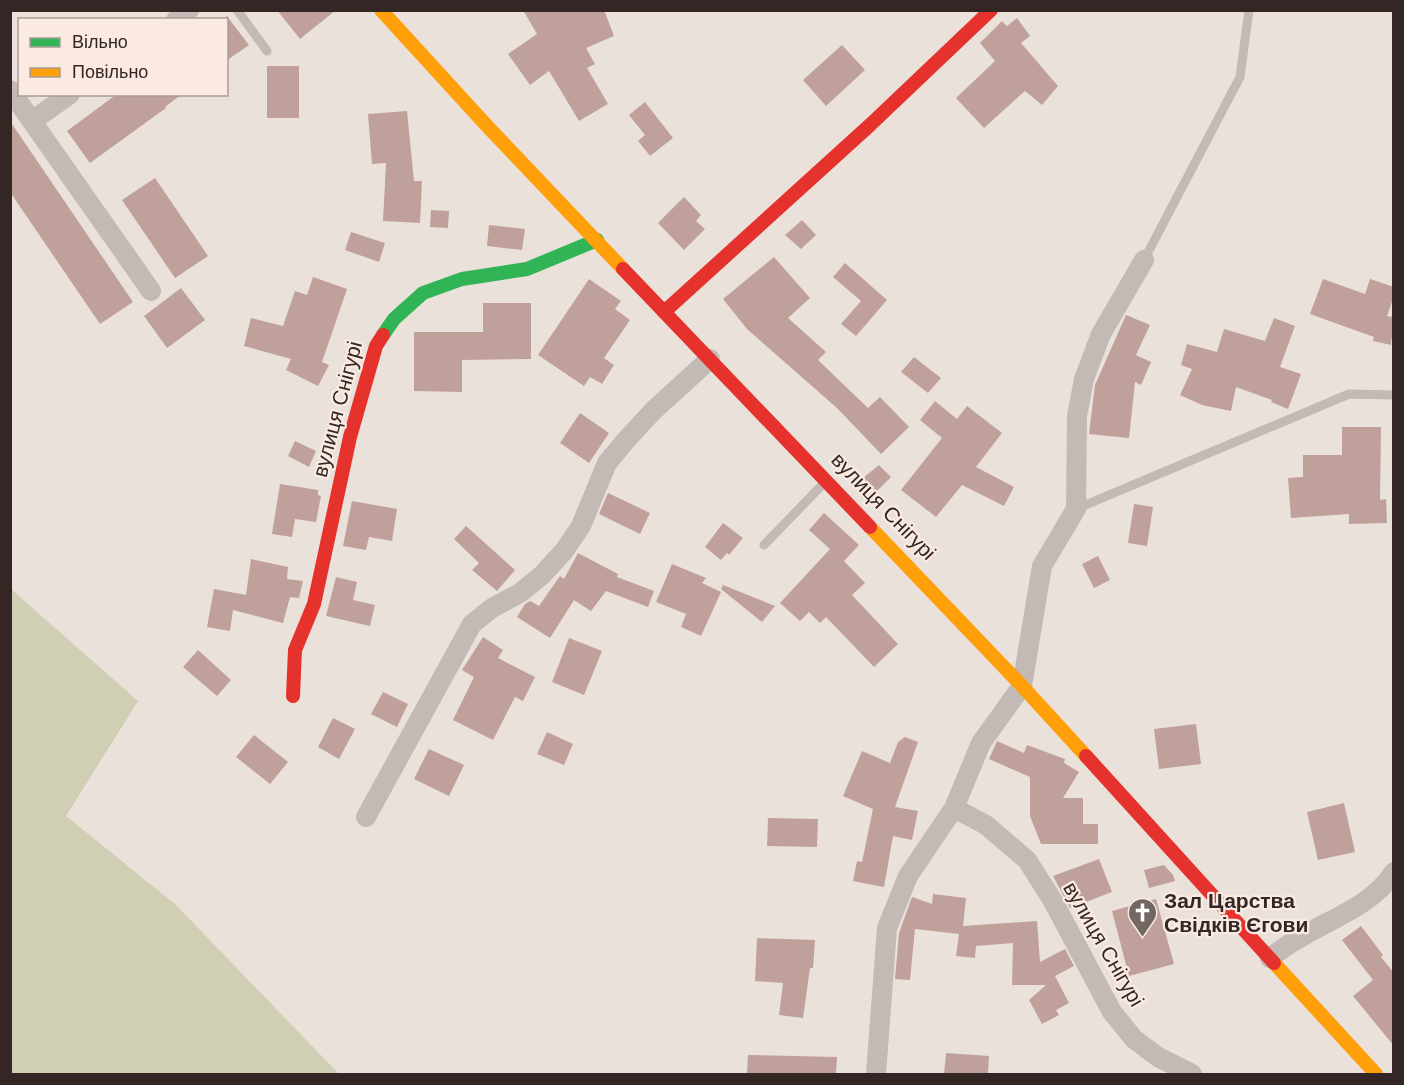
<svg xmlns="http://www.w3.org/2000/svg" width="1404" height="1085" font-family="Arial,sans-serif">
	<rect width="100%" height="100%" fill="#ebe1db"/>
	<path fill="#d0cfb4" d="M11,589L138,701L66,816L175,904L339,1074H11Z"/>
	<path fill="#c0a09b" d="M277,10H336L300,39Z
		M523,10H604L614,36L586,48L595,64L587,68L608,104L579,121L549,71L530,85L508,54L537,34Z
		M226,15L249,45L226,61Z
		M1017,18L1030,36L1021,43L1058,86L1042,105L1025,91L984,128L956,98L995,61L980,43L1002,21L1007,26Z
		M842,45L865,70L826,106L803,80Z
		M267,66H299V118H267Z
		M117,94H182L165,107L166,108L90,163L67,131Z
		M645,102L673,138L650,156L638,141L645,135L629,115Z
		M407,111L414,181H422L420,223L383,221L386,163L372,164L368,114Z
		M10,121L133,302L100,324L10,192Z
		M155,178L208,256L175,278L122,200Z
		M684,197L701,215L696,221L705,229L684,250L658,223Z
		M431,210L449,211L448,228L430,227Z
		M802,220L816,235L801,249L785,235Z
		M489,225L525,229L522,250L487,246Z
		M351,232L385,243L379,262L345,250Z
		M774,257L810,298L788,318L826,352L818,360L868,408L880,397L909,427L881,454L837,408L747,329L723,299Z
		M845,263L887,300L856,336L841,324L861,301L833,277Z
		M313,277L347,289L322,362L329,365L318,386L286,370L291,359L244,346L251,318L283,326L295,291L307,295Z
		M589,279L621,301L615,309L630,320L604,358L614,365L602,384L590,377L584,386L538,355Z
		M1323,279L1365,294L1370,279L1394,287V296L1387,316L1394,317L1391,345L1373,341L1374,337L1310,314Z
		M181,288L205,320L167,348L144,316Z
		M483,303H531V359L462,360V392L414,391V332H483Z
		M1126,315L1150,325L1136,355L1151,362L1141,385L1135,382L1129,438L1089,434L1095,385Z
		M1274,318L1295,326L1280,367L1301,374L1288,409L1271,402L1272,400L1236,387L1231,411L1202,405L1180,395L1192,369L1181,365L1187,344L1217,352L1224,329L1265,341Z
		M914,357L941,378L928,393L901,372Z
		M935,401L957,419L967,406L1002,433L976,467L1014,487L1004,506L962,485L936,517L901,490L942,438L920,420Z
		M580,413L609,433L589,463L560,443Z
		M1342,427H1381L1380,500L1386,499L1387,523L1349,524V514L1291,518L1288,478L1303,477V455H1342Z
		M295,441L316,451L309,467L288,456Z
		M879,465L891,477L876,492L863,478Z
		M280,484L318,490V495L321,496L316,522L295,519L292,537L272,534Z
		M608,493L650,513L640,534L599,514Z
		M352,501L397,509L392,541L369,537L366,550L343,546Z
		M1134,504L1153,507L1147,546L1128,543Z
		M824,513L859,545L844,561L865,583L852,595L898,644L874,667L826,617L820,623L809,612L800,621L780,603L830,549L809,530Z
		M723,523L743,538L729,555L727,553L721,560L705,547Z
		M466,526L515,570L497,591L472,570L479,563L454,539Z
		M578,553L618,574L617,577L654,591L648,607L606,591L591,611L574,600L550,638L517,617L525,604L530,601L539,606L560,576L564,579Z
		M1098,556L1110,580L1094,588L1082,564Z
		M251,559L288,567L287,579L303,581L299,598L290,597L283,623L233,610L230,631L207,627L214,589L246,595Z
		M672,564L706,578L702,583L721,592L701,636L681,627L686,614L656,602Z
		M336,577L357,582L353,600L375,605L370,626L326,616Z
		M723,585L775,606L762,622L721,589Z
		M483,637L503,650L498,658L535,677L523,701L515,697L493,740L453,720L474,677L462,670Z
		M569,638L602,651L584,695L552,682Z
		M198,650L231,680L217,696L183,667Z
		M383,692L408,704L397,727L371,714Z
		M333,718L355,729L339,759L318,747Z
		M1196,724L1201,764L1159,769L1154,729Z
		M547,732L573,744L564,765L537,754Z
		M254,735L288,762L270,784L236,757Z
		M905,737L918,742L895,807L918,811L912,840L893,836L884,887L853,881L857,861L862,862L873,809L843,796L862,751L890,763L898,742Z
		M997,741L1024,753L1027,745L1065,759L1064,763L1079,772L1063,798H1083V824H1098V844H1041L1030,816V777L989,759Z
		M429,749L464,765L449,796L414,779Z
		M1344,803L1355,852L1318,860L1307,812Z
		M768,818L818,819L817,847L767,846Z
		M1099,859L1112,892L1070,908L1053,876Z
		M1164,865L1173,875L1175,881L1149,888L1144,870Z
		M933,894L966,898L963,926L1037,921L1040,962L1065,949L1074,966L1055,976L1069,1003L1056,1010L1059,1015L1042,1024L1029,1000L1046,985H1012L1013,943L976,946L975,958L956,956L959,934L915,929L910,980L895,979L899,933L912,897L932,904Z
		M1156,899L1174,964L1129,976L1112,911Z
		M1361,926L1383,955L1381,957L1394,973V1046L1353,996L1373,980L1342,940Z
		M757,938L815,940L813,968H810L803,1018L779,1015L783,983L755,981Z
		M946,1053L989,1056L988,1074H944Z
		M748,1055L837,1057L836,1074H747Z"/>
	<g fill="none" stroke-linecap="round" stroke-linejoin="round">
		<path stroke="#c3b9b5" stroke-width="9" d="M237,10L267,51
			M1144,260L1240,77L1249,10
			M1076,509L1349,394L1394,395
			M764,545L825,482"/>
		<path stroke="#c3b9b5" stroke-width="20" d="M176,20L189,10
			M10,90L151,291
			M32,121L70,94
			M1144,260L1101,334L1084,379L1077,416L1076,509L1042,566L1022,686L981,743L954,808L986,825L1027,860L1053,901L1112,1012L1134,1039L1158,1057L1192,1074
			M366,817L472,624L492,608L520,593L542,575L564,551L581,526L607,463L628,438L654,410L710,359
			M1270,958C1279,951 1288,944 1298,939C1331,918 1371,907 1394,872
			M876,1074L887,928L908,876L954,808"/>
		<path stroke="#30b455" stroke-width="14" d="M383,335L394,319L423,293L462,279L527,269L597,240"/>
		<path stroke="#ff9f0a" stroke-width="14" d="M381,10L487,126L623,269
			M870,527L1022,686L1086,756
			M1274,963L1376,1074"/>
		<path stroke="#e5322d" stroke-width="14" d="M623,269L870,527
			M664,312L870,125L991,10
			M293,696L295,650L314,604L350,437L376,346L383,335
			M1086,756L1274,963"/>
	</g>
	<defs>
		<symbol id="church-pin" viewBox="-11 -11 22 30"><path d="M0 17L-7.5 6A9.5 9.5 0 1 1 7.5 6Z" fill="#736764" stroke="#faeae1"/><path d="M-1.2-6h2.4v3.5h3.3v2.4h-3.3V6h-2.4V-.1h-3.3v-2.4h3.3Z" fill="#fff"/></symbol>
	</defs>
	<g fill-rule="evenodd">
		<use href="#church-pin" x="1126" y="896" width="33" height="45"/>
	</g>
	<g text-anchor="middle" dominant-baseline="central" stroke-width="4.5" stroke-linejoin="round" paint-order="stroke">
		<g font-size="21" fill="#332624" stroke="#faeae1">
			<text transform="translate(337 409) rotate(-75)">вулиця Снігурі</text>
			<text transform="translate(884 506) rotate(46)">вулиця Снігурі</text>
			<text transform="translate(1104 944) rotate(60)">вулиця Снігурі</text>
		</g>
		<g font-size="21" font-weight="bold" fill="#332624" stroke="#faeae1" text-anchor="start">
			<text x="1164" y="900">Зал Царства<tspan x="1164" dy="24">Свідків Єгови</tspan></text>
		</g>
	</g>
	<rect width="1404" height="1085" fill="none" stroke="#332624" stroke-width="24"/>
	<rect x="18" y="18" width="210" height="78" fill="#faeae1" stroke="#aa9c95" stroke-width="1.5"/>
	<rect x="30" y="38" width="30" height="9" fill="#30b455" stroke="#aa9c95" stroke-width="1.5"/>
	<text x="72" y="48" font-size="18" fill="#332624">Вільно</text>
	<rect x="30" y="68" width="30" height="9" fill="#ff9f0a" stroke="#aa9c95" stroke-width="1.5"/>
	<text x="72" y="78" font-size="18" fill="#332624">Повільно</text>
</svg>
